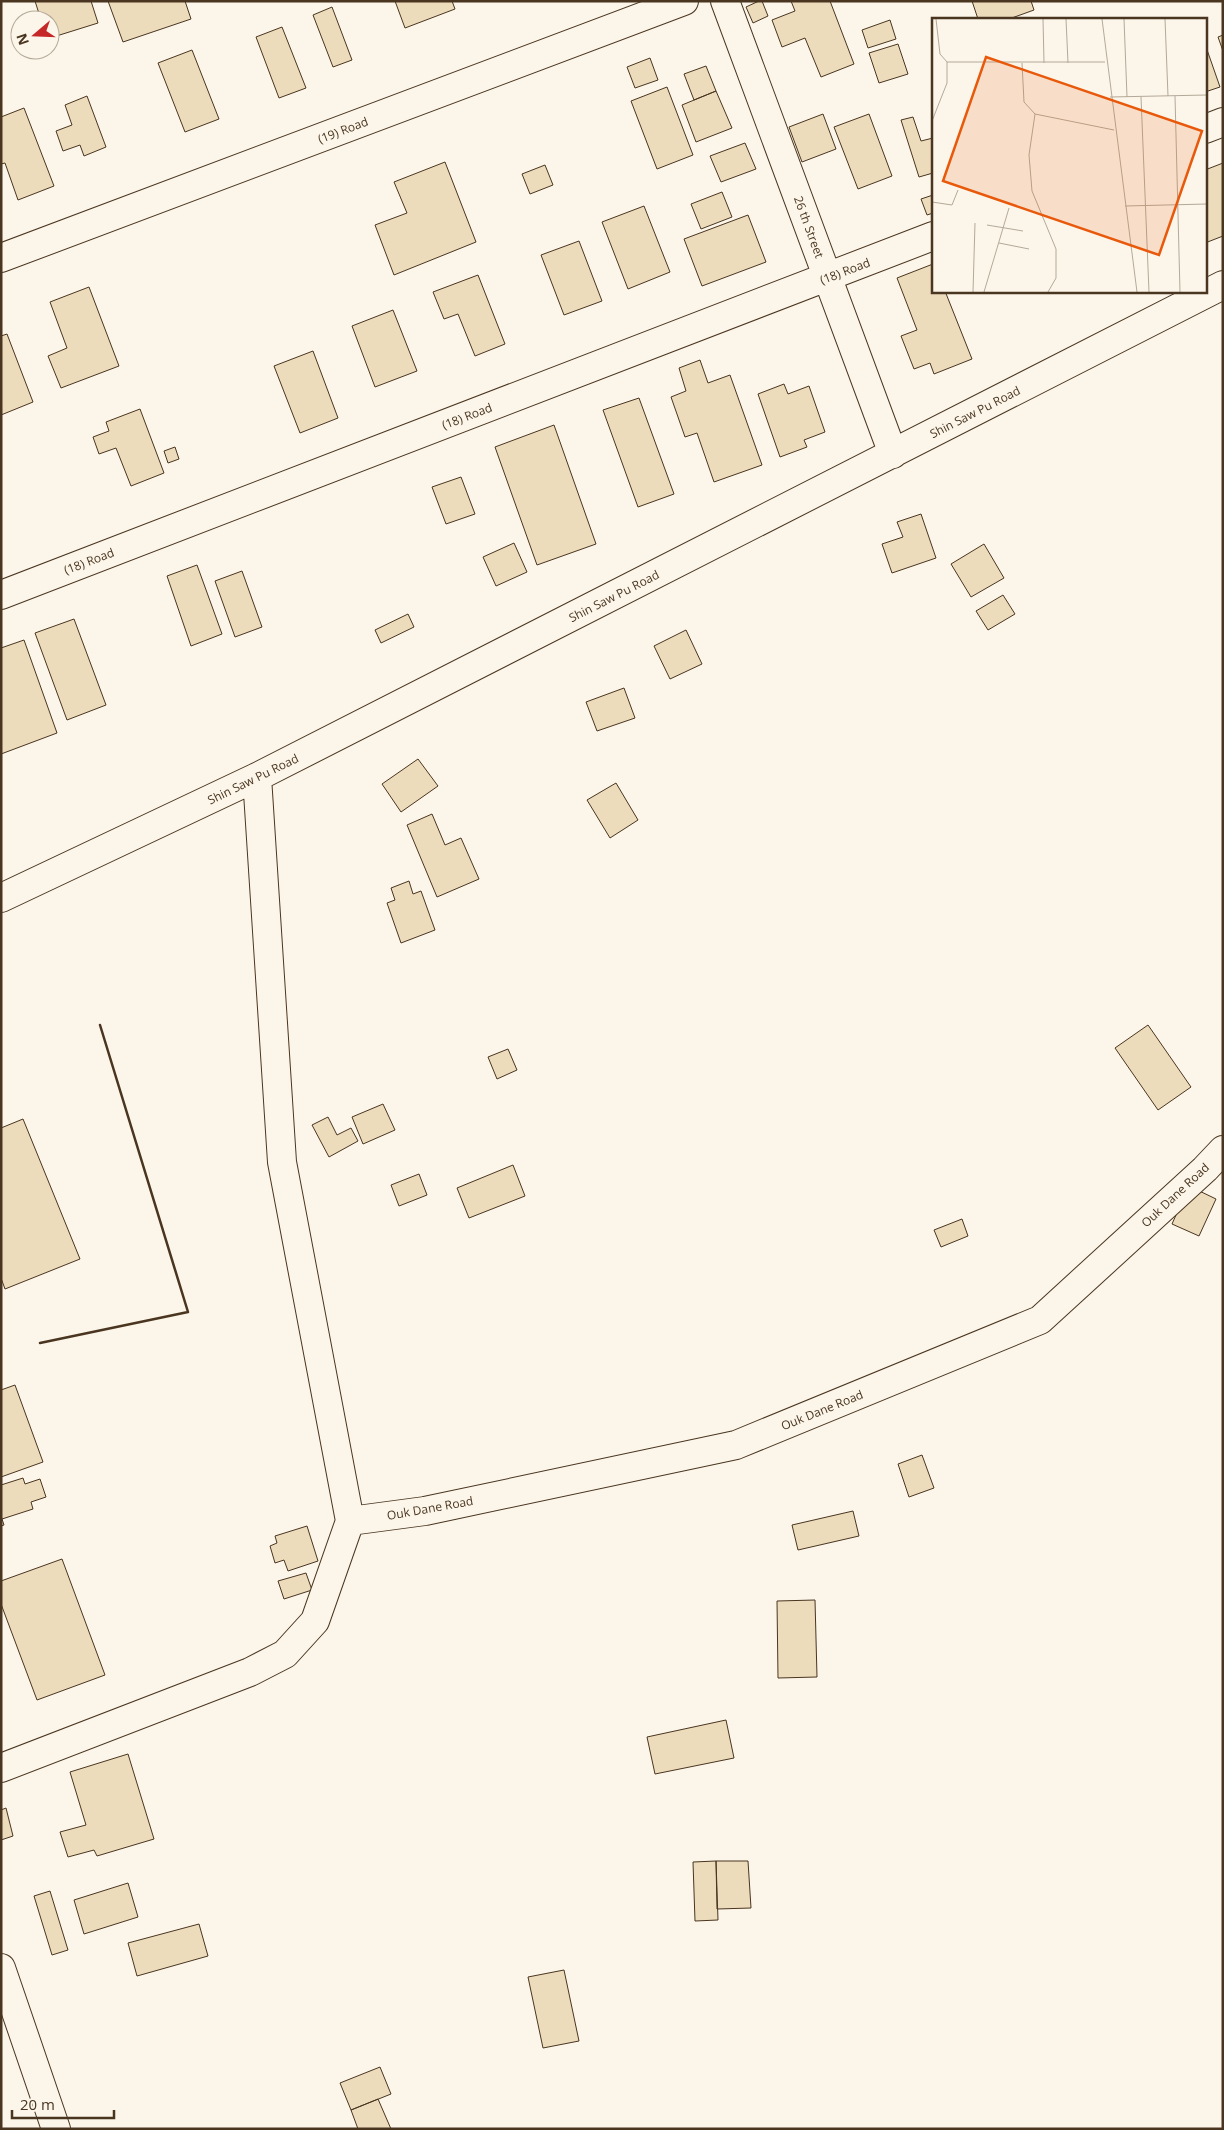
<svg xmlns="http://www.w3.org/2000/svg" width="1224" height="2130" font-family="'Open Sans',sans-serif">
	<rect width="100%" height="100%" fill="#fbf6e9"/>
	<path fill="#ecdcbc" stroke="#4a3520" d="M35,1H91L98,23L50,38V20H41Z
		M108,1H185L191,19L123,42Z
		M395,1H452L455,9L405,28Z
		M759,1H762L768,16L753,23L746,7Z
		M791,1H830L854,64L821,77L805,38L782,47L772,20L795,11Z
		M972,1H1031L1034,10L1009,19H978Z
		M332,7L352,60L333,67L313,15Z
		M890,20L896,39L868,48L862,30Z
		M282,27L306,88L279,98L256,37Z
		M1223,35V51L1218,37Z
		M898,44L908,74L879,83L869,53Z
		M1205,44L1220,87L1205,92Z
		M192,50L219,119L185,132L158,63Z
		M650,58L658,80L635,88L627,67Z
		M706,66L716,91L694,100L684,74Z
		M667,87L693,155L657,169L631,101Z
		M716,91L732,128L696,142L682,105Z
		M87,96L106,147L84,156L80,145L63,151L56,131L72,125L65,105Z
		M24,108L54,186L18,200L5,163L1,164V117Z
		M823,114L836,149L802,162L789,127Z
		M869,114L892,176L858,189L834,127Z
		M913,117L921,141L933,138V173L919,177L901,120Z
		M745,143L756,169L721,182L710,156Z
		M445,162L476,242L394,275L375,225L407,213L394,182Z
		M1223,163V236L1205,243V170Z
		M545,165L553,185L530,194L522,174Z
		M722,192L732,217L701,229L691,204Z
		M933,195V213L927,215L921,199Z
		M644,206L670,272L628,289L602,222Z
		M748,215L766,262L702,286L684,239Z
		M579,241L602,301L564,315L541,255Z
		M933,264V291H945L972,359L934,374L930,363L914,369L901,336L917,330L897,278Z
		M478,275L505,344L475,356L458,314L444,319L433,292Z
		M89,287L119,366L61,388L48,356L67,348L50,302Z
		M393,310L417,371L375,387L352,326Z
		M7,334L33,402L1,415V336Z
		M313,351L338,418L300,433L274,366Z
		M700,360L708,383L730,375L762,465L714,482L697,433L685,437L671,397L686,391L679,368Z
		M784,384L788,394L809,386L825,432L804,440L807,447L780,457L758,394Z
		M639,398L674,494L638,507L603,410Z
		M140,409L164,473L131,486L116,448L99,454L93,437L109,431L106,422Z
		M554,425L596,544L537,565L495,447Z
		M175,447L179,459L168,463L164,451Z
		M461,477L475,514L446,524L432,487Z
		M921,514L936,558L892,573L882,544L903,537L897,522Z
		M514,543L527,572L496,586L483,557Z
		M984,544L1004,578L971,597L951,564Z
		M197,565L222,634L191,646L167,576Z
		M242,571L262,627L235,637L215,581Z
		M1003,595L1015,614L988,630L976,611Z
		M408,614L414,627L381,643L375,630Z
		M74,619L106,705L67,720L35,633Z
		M686,630L702,664L670,679L654,646Z
		M24,640L57,733L1,754V648Z
		M624,688L635,718L597,731L586,702Z
		M418,759L438,786L401,812L382,784Z
		M616,783L638,820L610,838L587,800Z
		M432,814L445,845L461,838L479,879L437,897L407,825Z
		M409,881L413,894L421,891L435,930L401,943L387,903L395,900L391,888Z
		M1148,1025L1191,1087L1158,1110L1115,1048Z
		M508,1049L517,1070L497,1079L488,1057Z
		M383,1104L395,1130L363,1144L352,1117Z
		M328,1117L337,1135L351,1128L358,1141L329,1157L312,1125Z
		M23,1119L80,1259L5,1289L1,1278V1128Z
		M513,1165L525,1196L469,1218L457,1188Z
		M419,1174L427,1195L399,1206L391,1185Z
		M1189,1186L1216,1199L1199,1236L1172,1224Z
		M962,1219L968,1236L941,1247L934,1230Z
		M15,1385L43,1462L1,1477V1390Z
		M922,1455L934,1488L909,1497L898,1464Z
		M23,1478L25,1484L40,1479L46,1497L31,1502L33,1509L2,1519L4,1525L1,1526V1485Z
		M853,1511L859,1536L798,1550L792,1525Z
		M307,1526L318,1561L288,1571L284,1560L275,1563L270,1546L277,1543L275,1536Z
		M62,1559L105,1675L37,1700L1,1604V1581Z
		M306,1573L312,1590L284,1599L278,1581Z
		M815,1600L817,1677L778,1678L777,1601Z
		M726,1720L734,1758L655,1774L647,1737Z
		M128,1754L154,1839L97,1856L94,1850L68,1857L60,1832L86,1825L70,1772Z
		M6,1808L13,1836L1,1840V1810Z
		M716,1861H748L751,1908L717,1909Z
		M716,1861L718,1920L695,1921L693,1862Z
		M128,1883L138,1917L84,1934L74,1900Z
		M50,1891L68,1950L52,1955L34,1896Z
		M199,1924L208,1956L137,1976L128,1943Z
		M564,1970L579,2041L543,2048L528,1977Z
		M380,2067L391,2094L351,2110L340,2083Z
		M378,2099L391,2129H358L351,2110Z"/>
	<g fill="none" stroke-linecap="round" stroke-linejoin="round">
		<defs>
			<path id="street" d="M725,1L893,454
				M1205,129L1223,122
				M1,258L684,1
				M1,595L933,236
				M1,898L257,777L1223,285
				M350,1521L425,1511L736,1445L1040,1320L1205,1169L1223,1150
				M1,1768L250,1672L285,1654L315,1621L350,1521L282,1162L257,777
				M1,1968L56,2129"/>
		</defs>
		<use href="#street" stroke="#4a3520" stroke-width="30"/>
		<use href="#street" stroke="#fbf6e9" stroke-width="28"/>
		<path stroke="#4a3520" stroke-width="2.5" d="M40,1343L188,1312L100,1025"/>
	</g>
	<g text-anchor="middle" dominant-baseline="central" stroke-width="4" stroke-linejoin="round" paint-order="stroke">
		<g font-size="12" fill="#4a3520" stroke="#fbf6e9">
			<text transform="translate(343 130) rotate(-21)">(19) Road</text>
			<text transform="translate(809 227) rotate(70)">26 th Street</text>
			<text transform="translate(845 271) rotate(-21)">(18) Road</text>
			<text transform="translate(975 412) rotate(-27)">Shin Saw Pu Road</text>
			<text transform="translate(467 416) rotate(-21)">(18) Road</text>
			<text transform="translate(89 561) rotate(-21)">(18) Road</text>
			<text transform="translate(614 596) rotate(-27)">Shin Saw Pu Road</text>
			<text transform="translate(253 779) rotate(-26)">Shin Saw Pu Road</text>
			<text transform="translate(1175 1195) rotate(-43)">Ouk Dane Road</text>
			<text transform="translate(822 1410) rotate(-22)">Ouk Dane Road</text>
			<text transform="translate(430 1508) rotate(-10)">Ouk Dane Road</text>
		</g>
	</g>
	<g transform="translate(932 18)">
		<rect width="275" height="275" fill="#fbf6e9"/>
		<path fill="none" stroke="#b4a999" stroke-width="1" d="M4,1L8,36L15,44H173M111,1L112,45M134,1L136,45M170,1L205,274M192,1L195,79M233,1L236,78M90,45L92,84L103,96L182,112M243,78L248,274M178,79L275,77M209,79L217,274M103,96L97,137L100,173L124,231V260L116,274M0,103L15,65V44M0,184L20,187L26,172M193,188L275,186M55,207L91,213M67,225L97,231M41,274L43,205M52,274L77,190"/>
		<path fill="#e8590c" fill-opacity="0.15" stroke="#e8590c" stroke-width="2.5" d="M54,39L270,113L227,237L11,163Z"/>
		<rect width="275" height="275" fill="none" stroke="#4a3520" stroke-width="2.5"/>
	</g>
	<rect width="1224" height="2130" fill="none" stroke="#4a3520" stroke-width="5"/>
	<g transform="translate(35 35) rotate(251)"><circle r="24" fill="#fbf6e9" stroke="#b4a999"/>
	<path d="M0-4L9 19L0 12L-9 19Z" fill="#c62828"/>
	<text y="-8" font-size="14" font-weight="bold" text-anchor="middle" fill="#4a3520">N</text>
	</g>
	<path d="M12 2110v8h102v-8" fill="none" stroke="#4a3520" stroke-width="2.5"/>
	<text x="20" y="2110" font-size="15" fill="#4a3520" stroke="#fbf6e9" stroke-width="4" paint-order="stroke">20 m</text>
</svg>
